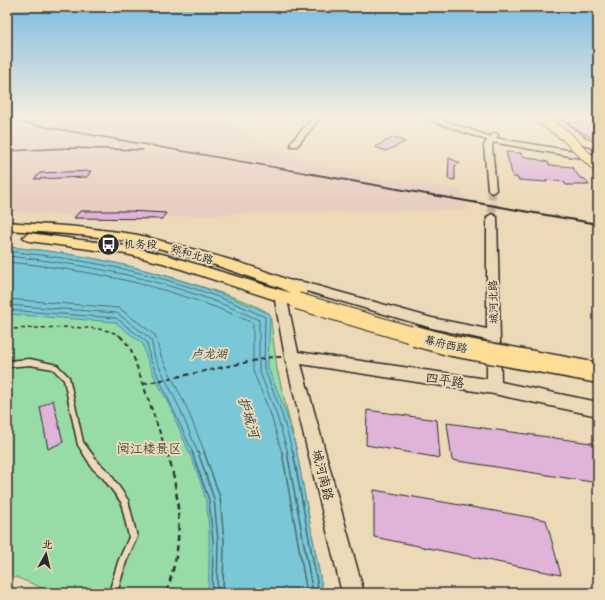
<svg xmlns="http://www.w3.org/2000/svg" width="605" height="600" font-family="Delius,'LXGW WenKai TC',sans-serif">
	<rect width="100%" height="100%" fill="#ecd9b7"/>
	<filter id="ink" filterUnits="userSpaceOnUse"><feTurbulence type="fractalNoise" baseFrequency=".025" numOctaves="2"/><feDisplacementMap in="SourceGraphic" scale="8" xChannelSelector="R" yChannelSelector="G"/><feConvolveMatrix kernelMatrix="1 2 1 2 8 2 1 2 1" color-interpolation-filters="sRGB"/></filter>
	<g filter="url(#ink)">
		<path fill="#e8cec1" d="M7,118H223L262,144L281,153L320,165L373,177L461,189L469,210L295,212L108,219L7,211Z"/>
		<path fill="#97dba6" stroke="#618368" d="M7,247C76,252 143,267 209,289C230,296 252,302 270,314L277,369L296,448L323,593H142V591L136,593H54L16,577L7,581Z"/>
		<path fill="#7ac8d7" stroke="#5a8992" d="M7,247C99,254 186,277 270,314L268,368L285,410L296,448L323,593H208C209,563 211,532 206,502C201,476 183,439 173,414C163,390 148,370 143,344L115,322L7,314Z"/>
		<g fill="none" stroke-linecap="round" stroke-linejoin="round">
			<path stroke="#4b6a70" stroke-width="1" d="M7,251C99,261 181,277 265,317L264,368L281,411L293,453
				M7,256C95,265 179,282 259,320V370L276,413L288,453
				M7,262C93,270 174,287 253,323V371L271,415L282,453
				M7,299L119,308L155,335L161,356L186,406L205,453
				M7,305L117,313L151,339L155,358L180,409L198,453
				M7,310L116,318L147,342L150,359L193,453"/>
			<path stroke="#4b6a70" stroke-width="1.5" d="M192,452L209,500L213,541L212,593
				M198,452L214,499L218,541L217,593
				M204,452L220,497L224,541L223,593
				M282,452L307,593
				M287,452L313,593
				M293,452L319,593"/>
		</g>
		<path fill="#e0b4d9" stroke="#2b2b2b" d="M586,122L598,129V142L567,123Z
			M394,137L405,142L386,151L375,147Z
			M506,152L521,153L522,156L548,162L549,165L572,167L580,178L585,179L589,185H566L564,182L546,180L547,182L518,180L517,177H513Z
			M449,158L460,163L455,166V180L448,179Z
			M91,171L87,177L34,179L40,173Z
			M80,211H128L166,213L162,219L74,218Z
			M53,400L63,442L48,449L40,407Z
			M367,410L437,420L440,458L366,445Z
			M447,423L598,444V483L452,460Z
			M374,490L546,520L561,575L374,537Z"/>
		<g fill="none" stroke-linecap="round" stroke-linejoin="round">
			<path stroke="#c5b69b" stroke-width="9" stroke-dasharray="9 4.5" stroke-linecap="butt" d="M492,190V217"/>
			<defs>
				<path id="service" d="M30,359L57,365L69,377L83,442L99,463L109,472L128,500L137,537L126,562L117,593H109L118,562L129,537L121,502L103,478L93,469L78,445L64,380L53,369L30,365L7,367V361Z"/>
				<path id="tertiary" d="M313,118H320L297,146H291V142Z
					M495,133L498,135L492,145L496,190L492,193L488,190L484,145L493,134Z
					M492,214L497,217L501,382L598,402V416L494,394L301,364L364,593H342L285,357L274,295L276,292H284L286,295L298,352L487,379V340L432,328L303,290L286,288L280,284L286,280L303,282L432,318L487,329V217Z"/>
				<path id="secondary" d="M424,118H436L494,138L598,155V161L492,142Z"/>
				<path id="primary" d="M7,222C38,225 70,225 101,230C114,231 126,233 138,235C163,241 298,275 307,292L305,296L302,297L305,301L302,305L297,307L163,263L126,254L29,241L23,237L29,233L126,246L166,255L291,293L281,288C235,272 183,252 135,243C93,234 50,233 7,230Z"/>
				<path id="trunk" d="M548,118H558L587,139L598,144V150L581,143Z"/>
			</defs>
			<use href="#service" stroke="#2b2b2b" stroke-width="3"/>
			<use href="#tertiary" stroke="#2b2b2b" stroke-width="3"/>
			<use href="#secondary" stroke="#2b2b2b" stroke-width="3"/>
			<use href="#primary" stroke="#2b2b2b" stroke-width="3"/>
			<use href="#trunk" stroke="#2b2b2b" stroke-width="3"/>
			<path stroke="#2b2b2b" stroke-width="1.5" stroke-dasharray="4 3" stroke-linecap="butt" d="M7,329C29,329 107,322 121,337"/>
			<path stroke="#2b2b2b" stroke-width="2" stroke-dasharray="5 3.5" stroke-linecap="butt" d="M120,336L130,347L167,453
				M143,384L272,357H282"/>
			<path stroke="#2b2b2b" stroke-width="2.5" stroke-dasharray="6 4.5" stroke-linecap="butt" d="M167,452C177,481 181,519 177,550C175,565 170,579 167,593"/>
			<use href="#service" fill="#ecd9b7" fill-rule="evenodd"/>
			<use href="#tertiary" fill="#ecd9b7" fill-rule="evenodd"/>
			<use href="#secondary" fill="#ecd9b7" fill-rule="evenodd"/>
			<use href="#primary" fill="#fedd96" fill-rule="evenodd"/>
			<use href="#trunk" fill="#fedd96" fill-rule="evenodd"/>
			<path stroke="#2b2b2b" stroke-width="1.5" d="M7,120L318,175
				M7,151L70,148L143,150"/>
			<path stroke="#2b2b2b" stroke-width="2" d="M312,174L598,224"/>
			<defs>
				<path id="trunk-bridge-far2" d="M540,118L566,136L598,168"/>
				<path id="trunk-bridge-far1" d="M297,301L419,337"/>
				<path id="trunk-bridge" d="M415,336L452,346L598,373"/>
			</defs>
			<use href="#trunk-bridge-far2" stroke="#2b2b2b" stroke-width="12" stroke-linecap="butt"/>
			<use href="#trunk-bridge-far1" stroke="#2b2b2b" stroke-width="18" stroke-linecap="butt"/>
			<use href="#trunk-bridge" stroke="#2b2b2b" stroke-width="23" stroke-linecap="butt"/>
			<use href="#trunk-bridge-far2" stroke="#fedd96" stroke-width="10"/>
			<use href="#trunk-bridge-far1" stroke="#fedd96" stroke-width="16"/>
			<use href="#trunk-bridge" stroke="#fedd96" stroke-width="20"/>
		</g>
	</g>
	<linearGradient id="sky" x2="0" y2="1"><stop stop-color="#7cbce1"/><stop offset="0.58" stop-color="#f6eedf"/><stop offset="1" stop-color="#f6eedf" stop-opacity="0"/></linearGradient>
	<rect width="605" height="202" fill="url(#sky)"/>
	<defs>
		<symbol id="bus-disc" viewBox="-11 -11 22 22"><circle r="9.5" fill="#2b2b2b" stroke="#ecd9b7"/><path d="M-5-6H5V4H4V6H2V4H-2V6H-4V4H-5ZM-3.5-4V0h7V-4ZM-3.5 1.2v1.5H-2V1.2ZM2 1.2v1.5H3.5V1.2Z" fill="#fff"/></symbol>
	</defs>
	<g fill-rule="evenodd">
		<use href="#bus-disc" x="96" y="232" width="25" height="25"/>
	</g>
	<g text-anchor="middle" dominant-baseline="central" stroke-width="4" stroke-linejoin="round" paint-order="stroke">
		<g font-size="11" fill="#2b2b2b" stroke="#ecd9b7" text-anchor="start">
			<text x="124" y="244">机务段</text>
		</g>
		<g font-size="11" fill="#2b2b2b" stroke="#ecd9b7">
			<text transform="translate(192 254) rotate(16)">郑和北路</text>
			<text transform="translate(493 302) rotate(-91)">城河北路</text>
			<text transform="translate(446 344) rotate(13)">幕府西路</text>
		</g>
		<g font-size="12" font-style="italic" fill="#3b4a4d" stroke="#ecd9b7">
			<text x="209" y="353">卢龙湖</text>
		</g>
		<g font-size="13" fill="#2b2b2b" stroke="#ecd9b7">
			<text transform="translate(445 380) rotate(9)">四平路</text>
			<text transform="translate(323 475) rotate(76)">城河南路</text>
		</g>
		<g font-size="13" fill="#3b453d" stroke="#ecd9b7">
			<text x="149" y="448">阅江楼景区</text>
		</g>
		<g font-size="14" font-style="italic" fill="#3b4a4d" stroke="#ecd9b7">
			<text transform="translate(249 417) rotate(73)">护城河</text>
		</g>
	</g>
	<rect width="605" height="600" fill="none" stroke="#ecd9b7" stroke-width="24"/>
	<rect x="12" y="12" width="581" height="576" fill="none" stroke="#2b2b2b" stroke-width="1.5" filter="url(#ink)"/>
	<g transform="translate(46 554) rotate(8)" stroke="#ecd9b7" stroke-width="3" paint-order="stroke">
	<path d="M0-3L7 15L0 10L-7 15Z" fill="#2b2b2b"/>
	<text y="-6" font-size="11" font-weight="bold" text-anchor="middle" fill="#2b2b2b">北</text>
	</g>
</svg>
